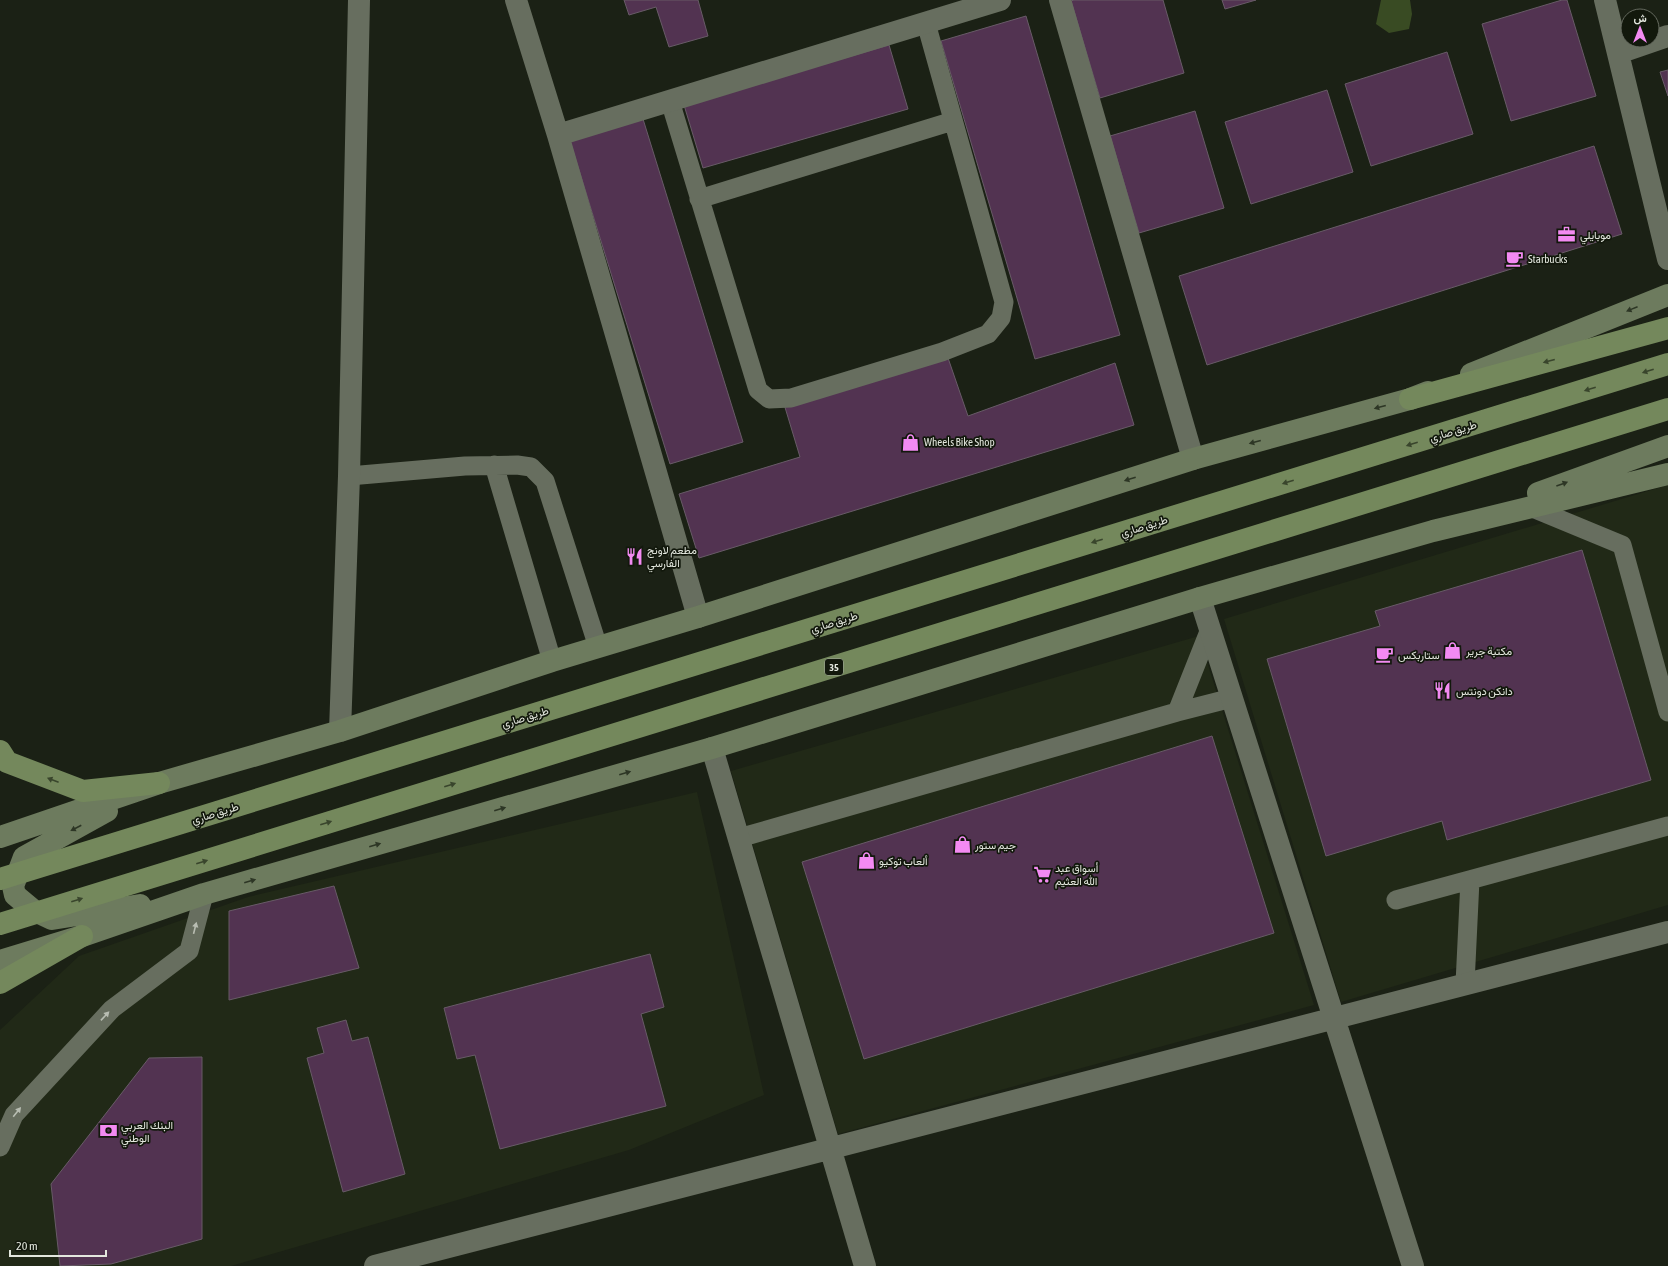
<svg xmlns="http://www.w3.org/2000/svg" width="1668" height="1266" font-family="'Asap Condensed',Vazirmatn,sans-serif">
	<rect width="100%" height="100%" fill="#1b2115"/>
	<path fill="#212917" d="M1668,485V905L1341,1002L1224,619Z
		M1199,636L1314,1005L838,1134L731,771Z
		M697,792L764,1095L629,1150L231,1266H0V1030L79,956L248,897Z"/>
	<path fill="#394b23" d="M1381,0H1410L1412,14L1409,29L1389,33L1376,24Z"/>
	<path fill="#523351" stroke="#685b67" d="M624,0H698L708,36L669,47L656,7L629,15Z
		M1074,0H1163L1184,73L1100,98L1071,1Z
		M1222,0H1256L1225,9Z
		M1562,0H1567L1596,96L1511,121L1482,24Z
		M1026,16L1120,335L1035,359L941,41Z
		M889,45L908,109L703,168L684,105Z
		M1447,52L1473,134L1371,166L1345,84Z
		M1668,70V96L1660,72Z
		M1327,90L1353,172L1251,204L1225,122Z
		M1195,111L1224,208L1139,233L1110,136Z
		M643,119L743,442L670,464L570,141Z
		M1594,146L1622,234L1207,365L1179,276Z
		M947,355L968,416L1115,363L1134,425L699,558L679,494L800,457L784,404Z
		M1582,550L1651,780L1447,840L1442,821L1326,856L1267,659L1380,626L1375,611Z
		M1212,736L1274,933L864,1059L802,862Z
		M334,886L359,968L229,1000V911Z
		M650,954L664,1007L641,1014L666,1106L500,1149L475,1055L457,1059L444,1008Z
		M346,1020L352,1041L368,1037L405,1174L343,1192L307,1058L324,1053L317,1028Z
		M202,1057V1239L111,1264L60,1266L51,1184L149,1058Z"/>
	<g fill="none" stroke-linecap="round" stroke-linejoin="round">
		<path stroke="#676e5f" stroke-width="19" d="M670,101L758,390L769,399L791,398L942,352L988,334L1001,318L1004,302L926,23
			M699,199L953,121
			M494,465L552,661
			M349,476L465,466L517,465L531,467L545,481L598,647
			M1530,507L1622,545L1668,712
			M1177,712L1232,698
			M739,838L1177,712L1210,629
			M1396,900L1668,826
			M1465,984L1470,880
			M0,1147L14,1115L112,1009L189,951L204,894"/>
		<path stroke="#676e5f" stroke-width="22" d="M516,0L558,135L698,617
			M1060,0L1193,459
			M1605,0L1668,259
			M1618,53L1668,36
			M558,135L1000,0
			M1200,598L1413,1266
			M340,731L349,476L359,0
			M712,748L865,1266
			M375,1266L1668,932"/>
		<path stroke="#6d7b5e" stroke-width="22" d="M1471,374L1668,295
			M1538,493L1668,446
			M107,811L24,857L13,886L15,895L33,910L52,919L140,905
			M0,837L159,783L340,731L552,661L698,617L1193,459L1410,399L1428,392
			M0,961L82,936L204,894L712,748L1200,598L1433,531L1668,474"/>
		<path stroke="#74885c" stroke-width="22" d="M1410,399L1668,328
			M0,751L7,762L83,791L159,783
			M0,879L1668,364
			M0,924L1668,409
			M0,983L82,936"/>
	</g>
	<defs><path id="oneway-solid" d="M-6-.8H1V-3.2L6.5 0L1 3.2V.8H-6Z"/></defs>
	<g fill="#2d3625">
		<use href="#oneway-solid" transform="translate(1632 309) rotate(158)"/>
		<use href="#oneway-solid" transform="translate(1380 407) rotate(165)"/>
		<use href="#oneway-solid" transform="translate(1255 442) rotate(165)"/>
		<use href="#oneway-solid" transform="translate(1130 479) rotate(162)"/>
		<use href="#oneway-solid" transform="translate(1562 484) rotate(-20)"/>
		<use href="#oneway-solid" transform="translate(625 773) rotate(-16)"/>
		<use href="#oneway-solid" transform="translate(500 809) rotate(-16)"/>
		<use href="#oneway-solid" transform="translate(76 828) rotate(152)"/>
		<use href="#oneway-solid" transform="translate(375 845) rotate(-16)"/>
		<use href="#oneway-solid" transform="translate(250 881) rotate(-16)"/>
	</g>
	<g fill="#39452c">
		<use href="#oneway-solid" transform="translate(1549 361) rotate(165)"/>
		<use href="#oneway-solid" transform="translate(1648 371) rotate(162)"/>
		<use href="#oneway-solid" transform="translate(1590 389) rotate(163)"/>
		<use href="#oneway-solid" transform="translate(1412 444) rotate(163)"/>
		<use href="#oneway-solid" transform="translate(1288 482) rotate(163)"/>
		<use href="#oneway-solid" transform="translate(1097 541) rotate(163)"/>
		<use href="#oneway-solid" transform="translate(53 780) rotate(-159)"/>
		<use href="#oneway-solid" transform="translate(450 785) rotate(-17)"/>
		<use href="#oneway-solid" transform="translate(326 823) rotate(-17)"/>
		<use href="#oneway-solid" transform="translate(202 862) rotate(-17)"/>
		<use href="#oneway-solid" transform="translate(77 900) rotate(-17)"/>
	</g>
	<g fill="#b8bdb2">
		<use href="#oneway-solid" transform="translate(195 928) rotate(-76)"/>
		<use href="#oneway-solid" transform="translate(105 1016) rotate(-47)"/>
		<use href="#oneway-solid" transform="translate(17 1112) rotate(-51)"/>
	</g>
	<defs>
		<symbol id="office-bare" viewBox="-9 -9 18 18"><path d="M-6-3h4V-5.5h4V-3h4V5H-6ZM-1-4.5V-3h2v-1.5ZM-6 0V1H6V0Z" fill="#f38af2" stroke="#12180c" stroke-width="2.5" paint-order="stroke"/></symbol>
		<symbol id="cafe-bare" viewBox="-9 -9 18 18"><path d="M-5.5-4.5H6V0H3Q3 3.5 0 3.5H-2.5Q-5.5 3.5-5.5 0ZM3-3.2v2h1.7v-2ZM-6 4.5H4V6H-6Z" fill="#f38af2" stroke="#12180c" stroke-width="2.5" paint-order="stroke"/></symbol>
		<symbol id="shop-bare" viewBox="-9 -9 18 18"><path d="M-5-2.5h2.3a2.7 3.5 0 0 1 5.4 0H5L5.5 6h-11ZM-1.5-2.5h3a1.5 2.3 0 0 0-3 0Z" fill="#f38af2" stroke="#12180c" stroke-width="2.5" paint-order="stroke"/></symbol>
		<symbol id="restaurant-bare" viewBox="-9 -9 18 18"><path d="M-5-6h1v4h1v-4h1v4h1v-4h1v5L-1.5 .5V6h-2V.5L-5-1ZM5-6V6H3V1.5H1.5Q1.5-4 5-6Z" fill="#f38af2" stroke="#12180c" stroke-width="2.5" paint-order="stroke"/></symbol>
		<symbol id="supermarket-bare" viewBox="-9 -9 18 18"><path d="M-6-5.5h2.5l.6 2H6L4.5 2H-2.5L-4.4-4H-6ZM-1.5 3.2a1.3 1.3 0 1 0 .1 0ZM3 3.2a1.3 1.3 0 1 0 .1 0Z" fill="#f38af2" stroke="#12180c" stroke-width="2.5" paint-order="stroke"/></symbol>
		<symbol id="bank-bare" viewBox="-9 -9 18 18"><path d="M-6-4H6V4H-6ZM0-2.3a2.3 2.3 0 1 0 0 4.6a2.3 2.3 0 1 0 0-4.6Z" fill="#f38af2" stroke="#12180c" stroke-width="2.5" paint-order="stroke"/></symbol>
	</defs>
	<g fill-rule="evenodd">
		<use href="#office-bare" x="1554" y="222" width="25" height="25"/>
		<use href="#cafe-bare" x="1502" y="246" width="25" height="25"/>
		<use href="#shop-bare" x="898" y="430" width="25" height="25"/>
		<use href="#restaurant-bare" x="622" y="544" width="25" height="25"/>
		<use href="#shop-bare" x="1440" y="638" width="25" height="25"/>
		<use href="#cafe-bare" x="1372" y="642" width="25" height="25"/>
		<use href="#restaurant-bare" x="1430" y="678" width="25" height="25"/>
		<use href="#shop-bare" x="950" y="832" width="25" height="25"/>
		<use href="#shop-bare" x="854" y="848" width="25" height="25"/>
		<use href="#supermarket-bare" x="1030" y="862" width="25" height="25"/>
		<use href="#bank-bare" x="96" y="1118" width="25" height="25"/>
	</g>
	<g text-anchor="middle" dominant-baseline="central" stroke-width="3.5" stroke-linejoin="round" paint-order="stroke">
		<rect fill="#12180c" stroke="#a4a99f" stroke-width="1" x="825" y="659" width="18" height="16" rx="3"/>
		<g font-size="10" font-weight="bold" fill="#e3e7de">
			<text x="834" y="667">35</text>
		</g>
		<g font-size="11" fill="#e3e7de" stroke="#12180c" text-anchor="start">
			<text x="1580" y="235">موبايلي</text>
			<text x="1528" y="259">Starbucks</text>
			<text x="924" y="442">Wheels Bike Shop</text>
			<text x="647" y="550">مطعم لاونج<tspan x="647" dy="13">الفارسي</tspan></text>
			<text x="1466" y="651">مكتبة جرير</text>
			<text x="1398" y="655">ستاربكس</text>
			<text x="1456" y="691">دانكن دونتس</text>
			<text x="975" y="845">جيم ستور</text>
			<text x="879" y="861">ألعاب توكيو</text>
			<text x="1055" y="868">أسواق عبد<tspan x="1055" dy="13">الله العثيم</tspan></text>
			<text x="121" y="1125">البنك العربي<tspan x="121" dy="13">الوطني</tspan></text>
		</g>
		<g font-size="11" fill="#e3e7de" stroke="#12180c">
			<text transform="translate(1453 431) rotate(-17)">طريق صاري</text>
			<text transform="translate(1144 526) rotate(-17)">طريق صاري</text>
			<text transform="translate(834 622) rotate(-17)">طريق صاري</text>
			<text transform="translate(525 717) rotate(-17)">طريق صاري</text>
			<text transform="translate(215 813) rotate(-17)">طريق صاري</text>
		</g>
	</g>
	<g transform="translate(1640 28)"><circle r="19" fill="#12180c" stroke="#666b60"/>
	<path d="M0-3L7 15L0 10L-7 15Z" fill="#f38af2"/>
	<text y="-6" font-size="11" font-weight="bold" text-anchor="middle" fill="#e3e7de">ش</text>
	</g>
	<path d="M10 1250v6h96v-6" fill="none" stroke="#e3e7de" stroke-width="2"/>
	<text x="16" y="1250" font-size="12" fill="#e3e7de" stroke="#12180c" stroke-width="3" paint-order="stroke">20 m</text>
</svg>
